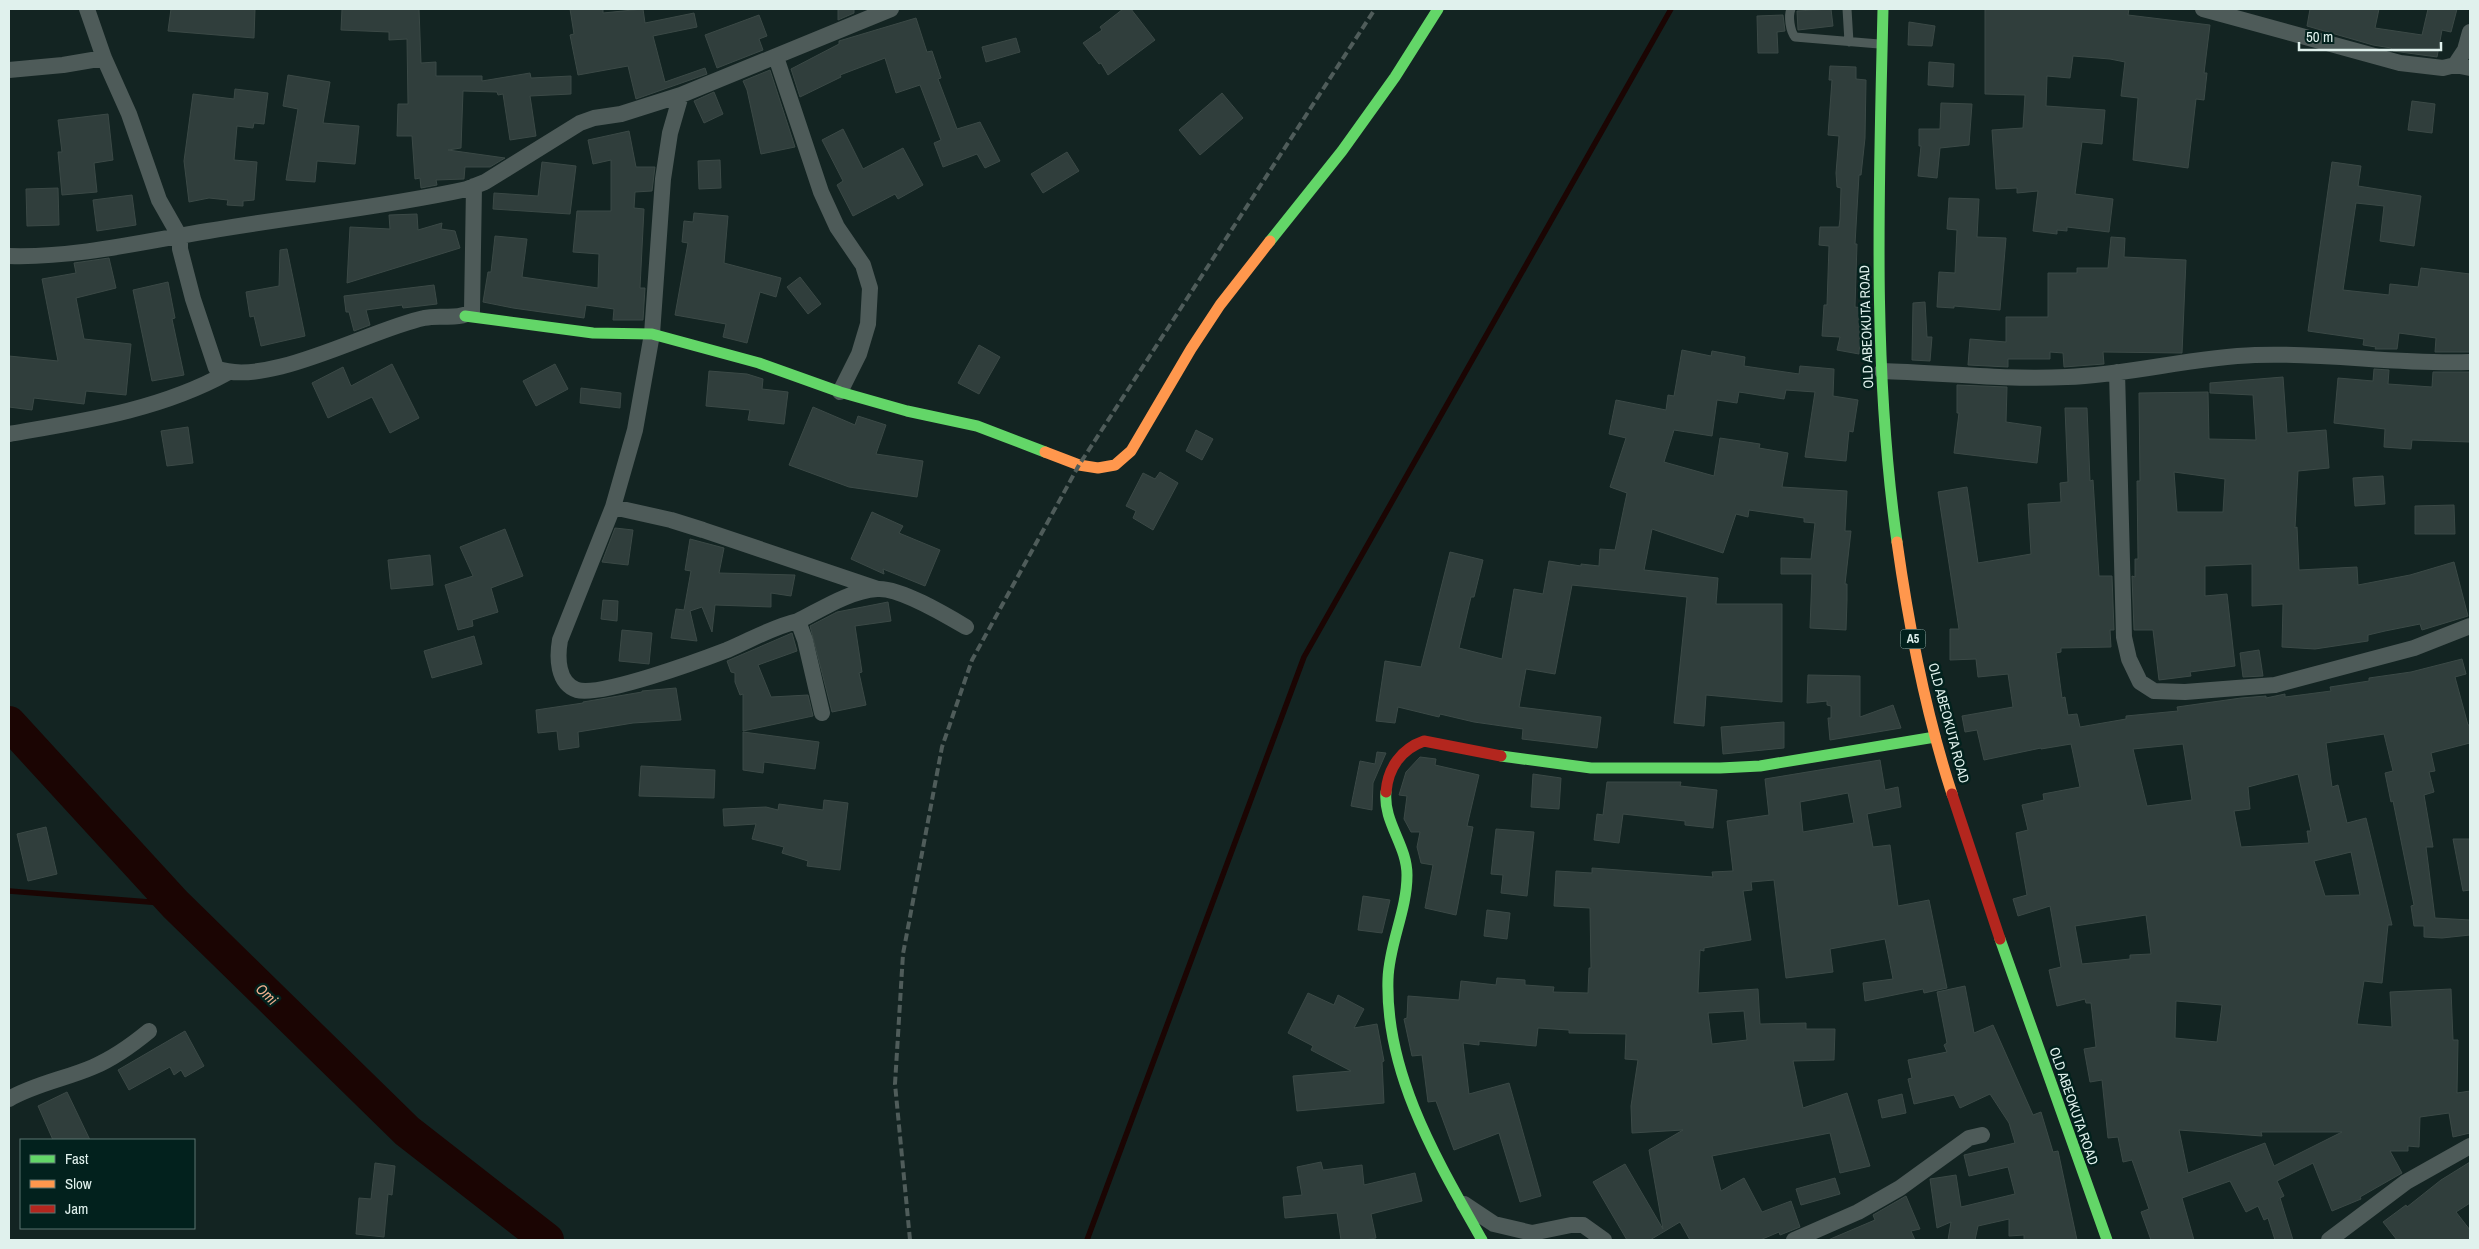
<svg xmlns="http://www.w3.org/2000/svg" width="2479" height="1249" font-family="'Archivo Narrow',sans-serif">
	<rect width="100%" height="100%" fill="#132422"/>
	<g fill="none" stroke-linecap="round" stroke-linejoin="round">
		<path stroke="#1b0503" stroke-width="5.5" d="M9,891L175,904
			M1087,1240L1304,657L1671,9"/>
		<path stroke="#1b0503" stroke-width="34" d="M9,723L175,904L407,1131L547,1240"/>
	</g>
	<path fill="#303e3c" stroke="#3b4946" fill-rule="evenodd" d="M171,9H255L254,38L168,31Z
		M342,9H419L421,63L436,62V76H482V81L530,73L531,78L571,76V94L530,96L536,136L510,140L503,94L498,95L497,92L463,91L461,148L448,150L505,158L490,167H465L464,179L436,180L437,185L421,188L420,178L415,179L412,136H397L398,104H408L407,39L389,40V32L341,30Z
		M570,9H603V13L643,9L645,23L694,13L697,27L653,36L665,82L705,68L707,74L636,99L628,66L578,75L570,35L574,34Z
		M838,9H854V13L838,20Z
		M1123,9H1131L1155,40L1108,75L1101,63L1099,64L1083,43L1102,30L1100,27Z
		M1831,9L1833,26L1798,30L1797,11Z
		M1985,9H2129L2128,15L2210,25L2204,73H2207L2204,100L2196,99L2188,168L2133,160L2138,98L2121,96L2125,62L2110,59L2073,56L2070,78L2047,76L2046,106L2105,110L2102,144L2082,142L2075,194L2113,199L2109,232L2067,227V231L2057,230V234L2033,231L2038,191L2017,193V188L1996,189L1992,130L2023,128L2025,95L1985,94Z
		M2310,9H2379L2375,28L2422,35L2428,9H2457L2451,32L2442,30L2437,57L2393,51L2391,48L2373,45L2307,26Z
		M759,15L767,36L759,39L763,50L717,68L705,35Z
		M1783,15L1785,31L1777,32L1778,53H1758L1757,16Z
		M916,18L927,52L932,51L941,78L938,79L957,129L980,122L1000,161L985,168L977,154L943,167L934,143L941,140L920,85L896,93L885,58L840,75L841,77L800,97L791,69L839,44V41Z
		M1909,22L1935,26L1932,46L1908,45Z
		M1016,38L1020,52L986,62L982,47Z
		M1929,62L1954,64L1953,87L1928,85Z
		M1830,66L1856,67V79L1866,80L1865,138L1861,175H1859L1855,244H1857L1855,307L1862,308L1859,354L1837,350L1840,337L1822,336L1824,305H1827L1829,246L1819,245L1820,227H1839L1840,219L1841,188L1837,187L1836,173L1839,136L1828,135L1832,80H1829Z
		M770,70L795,147L761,154L747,90L743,81Z
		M288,75L330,82L323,123L359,126L355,164L317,161L315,182L286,180L298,109L283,106Z
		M235,89L268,93L264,124L254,123L253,128L237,126L234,160L257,162L254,200L243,201V206L227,205L228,200L209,198L189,202L184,161L193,94L234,99Z
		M714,92L723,114L704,123L694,101Z
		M1222,93L1243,118L1200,155L1179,130Z
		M2412,101L2435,104L2432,133L2408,130Z
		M1941,103L1972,104L1969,145L1940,148L1937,178L1918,176L1921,146H1919V129H1940Z
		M108,114L113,160L94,163L97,192L62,195L58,152H62L58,120Z
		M843,129L863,169L903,148L923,185L898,199L895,194L853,216L837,185L843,181L822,140Z
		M629,131L636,167H655L652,191L635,192L634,208L644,209L640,288H645L643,320H613L614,309L586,305L584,318L513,308L483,302L488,272H491L495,236L527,239L522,277L598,288L599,254L573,252L577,211H611V160L593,164L588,140Z
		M1067,152L1079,171L1043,193L1031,174Z
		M720,160L721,188L699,189L698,161Z
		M542,162L576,166L570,214L493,209L494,193L538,196Z
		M2332,162L2361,166L2358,186L2421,196L2414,246L2380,241L2384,206L2356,203L2343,290L2389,295L2390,284L2418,287L2421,268L2470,274V352H2435L2436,338L2399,333L2397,349H2375L2376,347L2363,345L2364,339L2308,331Z
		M58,188L59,225L27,226L26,189Z
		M132,195L136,225L97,231L93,200Z
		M1949,198L1979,199L1977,237L2006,238L2000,310L1954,306V308L1937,307L1939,272L1955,273L1957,230L1947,229Z
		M694,213L728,216L724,263L781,278L776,297L760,292L747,343L723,337L726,324L675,315L688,243L682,242L684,221L693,222Z
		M417,214L418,230L442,223L441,229L455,231L460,248L347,283L350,227L390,229L389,215Z
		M2111,237L2125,238L2124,257L2186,260L2182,353L2103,352L2104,364L2064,367L2063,353L2050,352V359H2008V367L1968,365L1970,339L2006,342V317H2048V273H2077V268H2108Z
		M287,249L305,336L261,346L254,316L250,317L246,292L279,286L280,250Z
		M109,258L116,288L76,298L84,339L131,344L126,395L86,391L84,404L34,398L32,410L9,407V356L58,361L42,279L76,273L74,263Z
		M800,277L821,304L808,314L787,287Z
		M168,282L175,318L172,319L184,375L152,381L133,290Z
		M434,285L437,304L403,308L402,305L366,310L370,325L354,331L349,312H346L344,296Z
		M1925,302L1927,337H1932L1930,361L1912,360L1913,303Z
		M979,345L1000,357L979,394L958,383Z
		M1682,350L1711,356L1712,351L1745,357L1744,366L1799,374L1800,366L1834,369L1833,396L1858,400L1853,432L1849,431L1846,461L1805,457L1815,392L1786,390L1784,399L1739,392L1737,403L1717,400L1712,436L1674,430L1664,462L1714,476L1720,438L1760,444L1759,448L1788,453L1782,487L1847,491L1845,531H1851L1845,584H1847V600L1846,630L1810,628L1812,574H1781V558L1811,559L1815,523L1804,522V518L1749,510L1748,517L1736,514L1723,553L1652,529L1644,570L1718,578L1716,604H1782V702L1706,695L1704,726L1674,723L1687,597L1572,585L1555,674L1526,669L1519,707L1601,717L1597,748L1522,739L1523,729L1474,722L1440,714L1439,717L1398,707L1395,723L1376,721L1385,661L1421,667L1450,552L1483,560L1474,597H1471L1459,648L1502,659L1514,589L1543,594L1549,561L1581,566V564L1599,566L1600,549L1615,550L1627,493L1610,487L1626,438L1609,434L1616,400L1666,410L1668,395L1674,396Z
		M392,364L419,418L390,433L372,397L328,418L312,383L343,367L351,386Z
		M555,364L568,389L536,406L523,381Z
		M2374,369L2389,370L2388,384L2432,387L2433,372H2470V442L2412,440L2411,449L2384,447L2385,429L2334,423L2338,378L2373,381Z
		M709,371L747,374L763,379L762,389L788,392L784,424L748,420L750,410L706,406Z
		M2283,377L2287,433L2326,430L2329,468L2298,471L2295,528L2297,527L2299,570L2357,567L2358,585L2410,575L2454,562L2468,616L2422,630L2420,624L2385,631L2368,635V641L2315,649L2282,647L2283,604L2252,606V564L2205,566V596L2227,594L2235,666L2190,672L2191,676L2159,680L2153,630H2134L2132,576L2135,577V559H2138L2137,481H2140L2139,393L2208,392L2209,439L2256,440L2253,395L2210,393V383ZM2174,472L2225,479L2223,512H2177Z
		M1957,385L2007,387L2006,422L2041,427L2037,463L1954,453L1959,413H1957Z
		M581,388L621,393L620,408L580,403Z
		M813,407L855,425L858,416L886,425L876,454L923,461L917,497L849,487L789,465Z
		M2065,408H2087L2090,481L2093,480L2099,576H2112L2114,630H2110L2111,647L2061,648V652L2056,653L2062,698L2065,697L2068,715L2077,714L2080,727L2126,719V716L2178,711L2177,707L2241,698L2266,696V698L2285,694V697L2331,691L2330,687L2369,681V678L2411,672L2462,659L2466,674L2455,677L2468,725H2470V743L2431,753L2435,771L2429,772L2434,792L2424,795L2433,847H2426L2435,918L2470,920V935L2442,938L2424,937V926H2414L2411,906L2414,905L2393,801L2391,802L2385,773L2393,771L2384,734L2326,743L2332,787L2338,785L2347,823L2366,818L2392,925H2388L2382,983L2364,981L2357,1024L2392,1027L2390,992L2451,989L2453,1040H2458L2457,1093L2470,1091V1133L2453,1137L2449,1113L2420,1117L2419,1147L2408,1146V1151H2390L2402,1173L2360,1197L2361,1199L2332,1211L2313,1163L2277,1181L2284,1196L2280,1198L2293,1240H2275L2268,1218L2264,1220L2258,1206L2246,1212L2230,1181L2182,1198L2194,1240H2151L2141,1212L2149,1209L2132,1160L2123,1162L2118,1137L2108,1138L2102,1080L2090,1082L2084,1049L2096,1047L2091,1003H2086L2085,999L2057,1006L2049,970L2061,967L2050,906L2018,916L2013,899L2027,895L2016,833L2028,830L2022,805L2044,800L2043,794L2080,787L2071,744L2041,749V748L1984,760L1977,730L1965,732L1962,716L2013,707L2008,674L1978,677L1976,659L1950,660V629H1959L1938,492L1967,487L1978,563L2031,554L2028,504L2061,502L2060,483L2068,482ZM2183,744L2192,800L2147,806L2133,749ZM2298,774L2311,831H2307L2309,843L2241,847L2234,811L2250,809L2248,787ZM2351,852L2360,895L2325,896L2314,861ZM2146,915L2151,954L2130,955V959L2082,964L2075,926ZM2176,1001L2222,1005L2217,1042L2175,1038ZM2179,1130L2262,1136L2261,1132H2342L2274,1166L2265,1143L2188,1173Z
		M188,427L193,463L167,466L161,431Z
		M1196,430L1213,439L1202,460L1186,451Z
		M1160,472L1178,483L1153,530L1133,518L1136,511L1126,506L1143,473L1155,479Z
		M2383,476L2385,504L2355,506L2353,478Z
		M2454,505L2455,534H2415V506Z
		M872,512L903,526L899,533L940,550L925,586L883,569L884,574L851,559Z
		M615,528L633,530L628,565L602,562Z
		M505,529L523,576L491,588L498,612L472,620L473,626L458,630L445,585L473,576L460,547Z
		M690,539L724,548L719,573L795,575L791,596L771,593V607L715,605L712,632L702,607L690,611L697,641L671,638L676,609L684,610L691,571L685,570Z
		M430,555L433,585L391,589L388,560Z
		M603,600L618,601L617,621L601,619Z
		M888,602L891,621L855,626L862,672L859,673L866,705L832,712L810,626L837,612Z
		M622,630L652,633L649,664L619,661Z
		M792,633L797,651L758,665L771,697L808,695L813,716L743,731V694L740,695L735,682V673L731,672L727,661Z
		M474,636L482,664L432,678L424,651Z
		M2259,650L2263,676L2243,677L2240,653Z
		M1808,675L1860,676V717L1893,705L1901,728L1830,740L1828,718H1831V706L1827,705V701L1807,703Z
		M676,688L681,720L633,723L578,732L579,747L559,750L557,731L538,733L536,710L583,703V702L642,692V691Z
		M1784,722V748L1723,754L1721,727Z
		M743,732L819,742L815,769L764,762L763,773L743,770Z
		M1377,752L1386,753L1373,783L1372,810L1351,806L1360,761L1375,764Z
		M1420,757L1436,759L1435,765L1479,775L1467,826L1473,827L1456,915L1425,908L1433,865L1421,863L1417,847L1420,832H1411L1404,819L1407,796L1399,795L1406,772Z
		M1880,760L1885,790L1898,787L1901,807L1867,814L1873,847L1890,845L1898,906L1929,900L1947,988L1924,993L1923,989L1865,1001L1863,983L1893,979L1885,939L1830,949L1833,972L1786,978L1774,880L1751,882L1752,890L1743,891L1751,940L1704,948V951L1700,950L1698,993L1758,989L1760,1024L1806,1023V1029H1835L1834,1060L1793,1061L1803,1108L1847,1093L1870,1166L1840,1173L1830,1133L1712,1156L1721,1191L1744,1178L1762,1212L1791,1201L1800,1227L1780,1235L1779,1232L1760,1240H1690L1680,1222L1650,1240H1627L1593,1182L1625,1164L1663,1229L1649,1150L1683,1130L1632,1133L1631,1106L1638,1060L1625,1059L1626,1034L1569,1033V1030L1538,1028L1536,1046L1479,1041V1045L1463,1043L1469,1094L1509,1083L1541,1196L1520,1202L1499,1133L1454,1150L1436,1101L1428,1102L1422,1055L1412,1056L1404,1019L1407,1018L1408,996L1459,1000L1461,981L1496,985L1497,978L1525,980V985L1554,987L1553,992L1588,993L1589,968H1591L1590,908L1554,906L1556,871L1592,873V868L1713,877L1712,872L1733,871L1727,821L1769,815L1765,779ZM1848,793L1854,823L1803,832L1800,802ZM1744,1011L1747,1040L1712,1044L1708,1013Z
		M641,766L715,770L714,798L639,796Z
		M1533,774L1561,778L1559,809L1531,807Z
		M1607,782H1681L1680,786L1717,790L1713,828L1685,825V821L1623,814L1619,843L1594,840L1597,814L1603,815Z
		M824,800L848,803L840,870L807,866L808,861L782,853L784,847L752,839L756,824L724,826L723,809L766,807L778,810L779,804L823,810Z
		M46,827L57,874L28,881L17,834Z
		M1496,829L1534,832L1527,896L1501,893L1503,875L1491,874Z
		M2453,839H2470V890L2463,891Z
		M1363,896L1390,900L1382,933L1358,930Z
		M1487,910L1510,913L1507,939L1484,936Z
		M1965,986L1974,1033L1993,1025L2033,1115L2041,1112L2053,1152L2058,1151L2077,1240H2024V1235L2009,1236V1219L1978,1226L1975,1240H1948L1951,1222L1937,1228L1930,1179L1956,1175L1961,1207L2015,1194L2008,1167L1969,1176L1964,1155L2015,1143L2009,1123L1990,1094L1960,1108L1954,1095L1914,1104L1908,1079L1912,1078L1908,1060L1947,1052L1944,1045L1947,1043L1937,992Z
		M1308,993L1334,1005L1338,995L1364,1009L1354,1028L1377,1024L1384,1061L1382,1062L1384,1103L1297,1111L1293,1076L1351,1071L1311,1050L1313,1046L1288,1033Z
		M185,1031L204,1066L185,1077L181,1070L174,1075L170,1067L129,1090L118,1070Z
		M67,1092L90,1140H53L38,1106Z
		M1902,1094L1906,1113L1882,1118L1878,1100Z
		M1321,1162L1323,1170L1362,1165L1364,1185L1415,1173L1422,1201L1371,1214L1376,1238L1365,1240H1341L1337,1213L1285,1218L1283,1197L1302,1195L1297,1167Z
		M2470,1162V1203L2456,1212L2470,1230V1240H2397L2383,1222L2406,1205L2407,1207L2441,1180Z
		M375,1163L395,1166L392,1195L388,1194L384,1237L356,1234L359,1198L371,1199Z
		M1835,1178L1840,1194L1801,1205L1796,1189Z
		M1906,1196L1920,1229L1911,1231L1915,1240H1828L1875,1220L1873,1215Z"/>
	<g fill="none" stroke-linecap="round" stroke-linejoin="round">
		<path stroke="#4e5b59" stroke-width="9" d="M1791,9C1788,16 1790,31 1795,37L1879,44
			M1847,9L1849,42"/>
		<path stroke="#4e5b59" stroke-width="16" d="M87,9L104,58L129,114L159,200L180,237V249L193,299L216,368C266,389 371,329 424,318C440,314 458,321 472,311L474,186
			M2203,9L2400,63L2443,68L2455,65L2465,50L2470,32
			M776,57L821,192L837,227L863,265L870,288L868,324L859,354L840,392
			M2455,65L2470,68
			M9,70L63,65L104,58
			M681,95L670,133L663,179L652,334L635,430L613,507L560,640C557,657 557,683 577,690C601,697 701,660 727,650C751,640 772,627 798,621L805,640L822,713
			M9,256C75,258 142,242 208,231C294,216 381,208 467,189L485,182L580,123L594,118L621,114L681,95L891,9
			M1882,371C1943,373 2006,380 2067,377C2130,375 2192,357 2255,355C2327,352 2398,365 2470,362
			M2117,372L2124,637L2129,659L2140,682L2154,691L2185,692L2275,685L2414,648L2470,626
			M9,434C84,421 160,410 227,373
			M613,507L671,520L703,530L878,589
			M798,621C822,609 849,591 877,589C899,587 946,615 966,627
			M9,1099C35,1084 65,1079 93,1067C114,1058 132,1045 149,1031
			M1464,1204L1494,1224L1532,1233L1571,1225H1583L1604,1240
			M1794,1240L1858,1212L1900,1188L1969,1138L1982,1135
			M2329,1240L2406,1182L2470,1146"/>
		<path stroke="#63d668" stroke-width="11" d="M1883,9C1879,186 1872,366 1897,542
			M1270,241L1342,151L1395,77L1438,9
			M465,316L593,333L652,334L759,363L840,392L907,411L977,426L1045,452
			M1501,756L1591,768H1720L1760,766L1935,737
			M1386,792C1383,822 1407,845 1407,875C1407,911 1389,944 1388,979C1385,1074 1437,1160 1482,1240
			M2000,939L2107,1240"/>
		<path stroke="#ff974d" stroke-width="11" d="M1045,452L1079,465L1098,468L1115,465L1131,451L1191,349L1220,305L1270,241
			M1897,542C1909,628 1925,711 1952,794"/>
		<path stroke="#b3261e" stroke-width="11" d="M1386,792C1388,768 1401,749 1424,741L1501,756
			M1952,794L2000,939"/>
		<path stroke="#4f5c5a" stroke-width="4" stroke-dasharray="8 4" stroke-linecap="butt" d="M910,1240L895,1084L903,954L942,747L972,660L1079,465L1375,9"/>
	</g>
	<g text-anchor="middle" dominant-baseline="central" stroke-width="5" stroke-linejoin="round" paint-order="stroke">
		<rect fill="#02211d" stroke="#9db3af" stroke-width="1" x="1900.5" y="629.5" width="25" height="19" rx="4"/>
		<g font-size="12" font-weight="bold" fill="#e0f1ed">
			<text x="1913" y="639">A5</text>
		</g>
		<g font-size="14" fill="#e0f1ed" stroke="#02211d">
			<text transform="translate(1866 327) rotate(-92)">OLD ABEOKUTA ROAD</text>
			<text transform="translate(1949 723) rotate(75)">OLD ABEOKUTA ROAD</text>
			<text transform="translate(2074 1106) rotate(71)">OLD ABEOKUTA ROAD</text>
		</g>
		<g font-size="15" font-style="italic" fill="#f1b190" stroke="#02211d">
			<text transform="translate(267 994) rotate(44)">Omi</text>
		</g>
	</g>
	<rect width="2479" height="1249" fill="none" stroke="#e0f1ed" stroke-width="20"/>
	<rect x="20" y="1139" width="175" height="90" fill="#02211d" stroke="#5b7470"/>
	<rect x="30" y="1155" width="25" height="8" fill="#63d668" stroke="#5b7470"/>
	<text x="65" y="1164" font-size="15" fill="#e0f1ed">Fast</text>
	<rect x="30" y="1180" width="25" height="8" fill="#ff974d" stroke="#5b7470"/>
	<text x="65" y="1189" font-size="15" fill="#e0f1ed">Slow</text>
	<rect x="30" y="1205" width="25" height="8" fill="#b3261e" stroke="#5b7470"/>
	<text x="65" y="1214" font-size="15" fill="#e0f1ed">Jam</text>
	<path d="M2299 42v8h142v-8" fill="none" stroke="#e0f1ed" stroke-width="2.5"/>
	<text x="2306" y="42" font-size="15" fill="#e0f1ed" stroke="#02211d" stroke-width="4" paint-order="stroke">50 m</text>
</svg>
